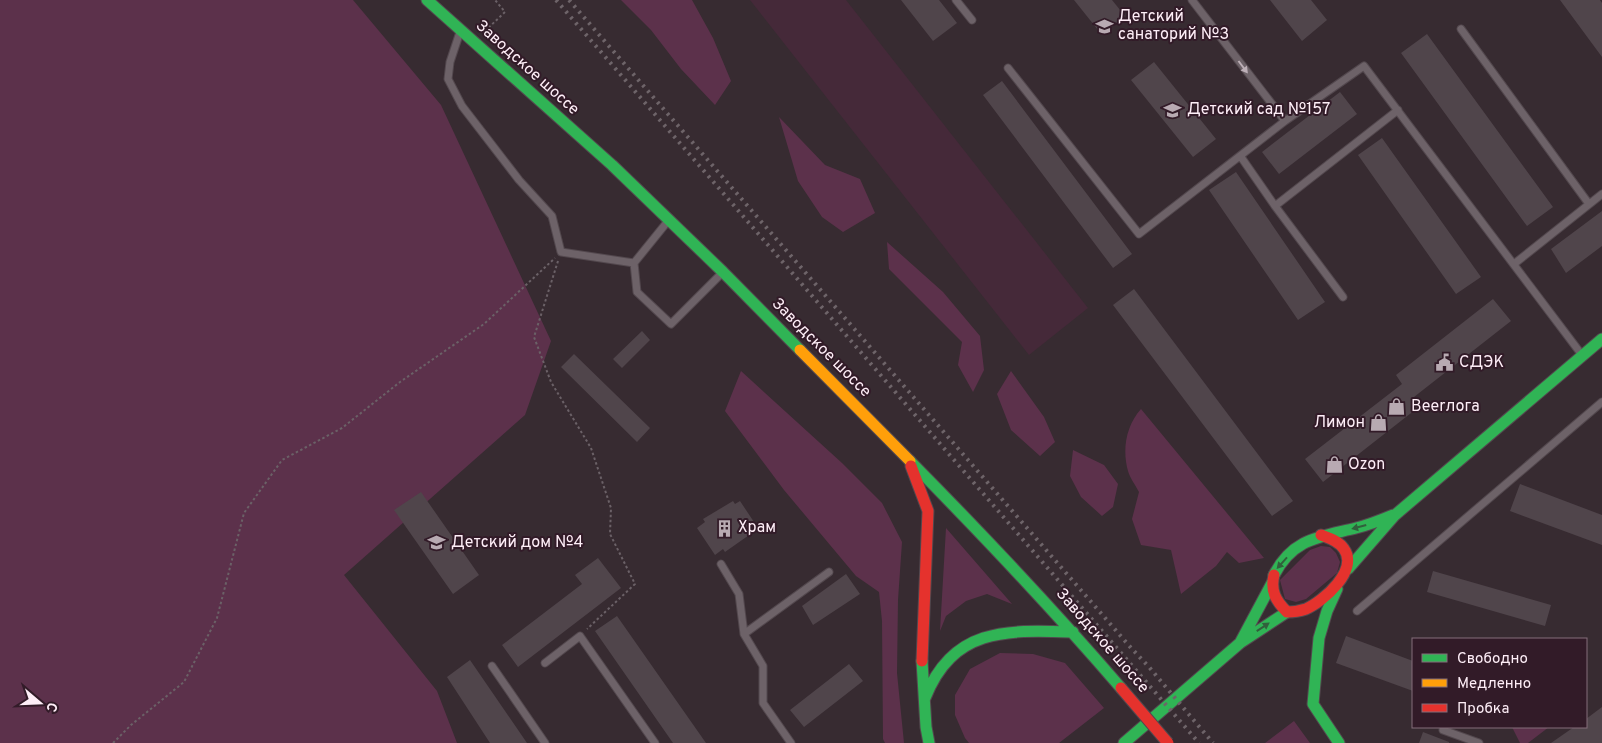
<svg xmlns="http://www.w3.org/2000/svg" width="1602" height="743" font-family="Overpass,sans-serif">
	<rect width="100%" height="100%" fill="#372b31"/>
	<path fill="#452939" d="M750,0H846L1088,308L1029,355Z"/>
	<path fill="#5c314b" d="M0,0H353L441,105L551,341L525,415L344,575L437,691L457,743H0Z
		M621,0H692L713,38L731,81L715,105L681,69L651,30Z
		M779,117L825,165L860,179L875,213L843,232L822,217L798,181Z
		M887,242L943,292L980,336L984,370L973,392L958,365L962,342L889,269Z
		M741,371L842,463L882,503L902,542L898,600L897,673L904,743H885L883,739L882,621L879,592L856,576L784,490L725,411Z
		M1011,371L1044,417L1055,442L1040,456L1011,430L997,394Z
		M1141,409L1264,558L1239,563L1227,552L1216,566L1181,594L1171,550L1141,545L1132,519L1139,492C1136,486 1130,478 1128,471C1122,449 1126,426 1141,409Z
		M1073,450L1104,465L1118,484L1113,507L1102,516L1081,497L1070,476Z
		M946,528L1012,604L987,594L966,601L946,616L940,631Z
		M1321,546L1330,547L1336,553L1340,562L1337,573L1306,599L1296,602L1285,599L1280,580L1310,550Z
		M1000,653L1033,654L1065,663L1104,708L1059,743H969L965,738L955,715V695L970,669Z
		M1294,721L1310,743H1265Z
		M1512,727H1549L1528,743H1520Z"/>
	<path fill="#50454b" d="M901,0H939L957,23L933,41Z
		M1074,0H1112L1125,16L1102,35Z
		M1270,0H1311L1327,20L1302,41Z
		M1560,0H1600L1602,3V57Z
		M1427,34L1553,207L1527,226L1401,53Z
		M1154,62L1216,139L1193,157L1131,80Z
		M1002,81L1132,254L1113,268L983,95Z
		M1340,92L1357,114L1279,174L1262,152Z
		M1382,138L1481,277L1456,294L1358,155Z
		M1236,172L1325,302L1298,320L1209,190Z
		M1602,211V246L1566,273L1551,249Z
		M1134,289L1293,501L1272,516L1113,305Z
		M1493,299L1511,321L1414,397L1420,406L1323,482L1305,459L1402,384L1396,375Z
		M642,331L650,340L622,368L613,359Z
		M574,354L650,428L637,442L561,367Z
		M1520,484L1602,515V545L1510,511Z
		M421,492L479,575L453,594L394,510Z
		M733,501L735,504L740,501L756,525L750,529L752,533L725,552L723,549L715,555L697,528L705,522L703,519Z
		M598,558L621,588L518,667L502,645L582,584L575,575Z
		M1433,571L1551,605L1545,626L1427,592Z
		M846,574L860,594L813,625L802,606Z
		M617,616L706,743H673L595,631Z
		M1346,636L1413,661V691L1336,663Z
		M470,660L527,743H490L447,677Z
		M849,664L863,681L804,727L790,710Z
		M1602,707V743H1551L1574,727H1586V719Z
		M1423,732L1449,742V743H1419Z"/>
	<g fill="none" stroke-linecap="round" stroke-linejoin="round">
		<defs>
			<path id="lane" d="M956,0L972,20
				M1192,0L1285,121
				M1461,29L1589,204
				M460,32L450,62L448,79L462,106L519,180L552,216L561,252L634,263L637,292L671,324L722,273
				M1008,68L1139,234L1285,121L1364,66L1582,355
				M1241,157L1275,206
				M634,263L668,221
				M1514,264L1602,194
				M1343,297L1275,206L1398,110
				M721,564L739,594L744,634L763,666V703L791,743
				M1357,611L1602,402
				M744,634L829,572
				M545,663L580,636L655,743
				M492,666L545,743
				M1443,730L1479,743"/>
			<path id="fast" d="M427,0L612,165L723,272L800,350
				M910,461C983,535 1053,609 1121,688
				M1348,569L1395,515L1602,339
				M1274,575C1293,538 1320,537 1356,528C1369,525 1381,520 1393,515
				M1337,589L1327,611L1319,638L1313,704L1339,743
				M1241,641L1272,583
				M922,661L926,727L929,743
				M925,698C953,627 1007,630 1073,632
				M1124,743L1240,643L1287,612"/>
			<path id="slow" d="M800,350L910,461"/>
			<path id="jam" d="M911,466L928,511L922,661
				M1274,575C1270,591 1276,601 1287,612C1294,612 1300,611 1306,609C1324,601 1359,570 1344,549C1339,541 1329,538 1321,535"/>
		</defs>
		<use href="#lane" stroke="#53484e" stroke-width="9"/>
		<use href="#fast" stroke="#53484e" stroke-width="13"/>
		<use href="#slow" stroke="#53484e" stroke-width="13"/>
		<use href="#jam" stroke="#53484e" stroke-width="13"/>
		<path stroke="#6b6167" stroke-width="2" stroke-dasharray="2.5 2.5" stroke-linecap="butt" d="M485,31L505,12L495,0
			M558,261L534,337L551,382L591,448L611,508L610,534L635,584L587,629
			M113,743L131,725L184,682L217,618L244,513L282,460L342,428L400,382L484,324L555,258"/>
		<use href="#lane" stroke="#6d6268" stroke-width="7"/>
		<use href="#fast" stroke="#30b455" stroke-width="11"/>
		<use href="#slow" stroke="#ff9f0a" stroke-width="11"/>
		<use href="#jam" stroke="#e5322d" stroke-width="11"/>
		<path stroke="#6e6469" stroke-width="4" stroke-dasharray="2.5 5" stroke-linecap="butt" d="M556,0L1199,743
			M569,0L1132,649L1149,667L1213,743"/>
		<defs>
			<path id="jam-bridge" d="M1121,688L1168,743"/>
		</defs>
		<use href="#jam-bridge" stroke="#53484e" stroke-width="13" stroke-linecap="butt"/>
		<use href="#jam-bridge" stroke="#e5322d" stroke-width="11"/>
	</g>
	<defs><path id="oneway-solid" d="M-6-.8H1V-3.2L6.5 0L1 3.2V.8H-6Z" transform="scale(1.25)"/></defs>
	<use fill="#bdafb7" href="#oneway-solid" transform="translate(1243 67) rotate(53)"/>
	<g fill="#31603c">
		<use href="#oneway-solid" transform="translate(1359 527) rotate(165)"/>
		<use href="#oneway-solid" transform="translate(1282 563) rotate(132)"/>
		<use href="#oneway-solid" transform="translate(1263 627) rotate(-33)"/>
	</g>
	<defs>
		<symbol id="school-bare" viewBox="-9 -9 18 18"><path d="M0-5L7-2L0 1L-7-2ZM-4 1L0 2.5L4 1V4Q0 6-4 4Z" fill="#b8aab2" stroke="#321b28" stroke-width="2.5" paint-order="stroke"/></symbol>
		<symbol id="civic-bare" viewBox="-9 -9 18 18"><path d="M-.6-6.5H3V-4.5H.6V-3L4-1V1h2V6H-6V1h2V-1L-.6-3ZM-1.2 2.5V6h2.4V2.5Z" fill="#b8aab2" stroke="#321b28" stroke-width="2.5" paint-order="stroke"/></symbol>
		<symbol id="shop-bare" viewBox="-9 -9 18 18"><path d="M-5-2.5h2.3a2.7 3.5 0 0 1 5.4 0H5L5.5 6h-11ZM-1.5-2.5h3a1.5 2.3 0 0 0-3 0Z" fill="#b8aab2" stroke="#321b28" stroke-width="2.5" paint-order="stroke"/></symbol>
		<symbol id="building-bare" viewBox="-9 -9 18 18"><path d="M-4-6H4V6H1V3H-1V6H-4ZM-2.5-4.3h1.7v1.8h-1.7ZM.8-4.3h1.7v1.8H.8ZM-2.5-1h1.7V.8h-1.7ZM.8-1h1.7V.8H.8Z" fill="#b8aab2" stroke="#321b28" stroke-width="2.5" paint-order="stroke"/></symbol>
	</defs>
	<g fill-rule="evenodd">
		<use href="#school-bare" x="1092" y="14" width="25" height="25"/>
		<use href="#school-bare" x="1160" y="98" width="25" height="25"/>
		<use href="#civic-bare" x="1432" y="350" width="25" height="25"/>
		<use href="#shop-bare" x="1384" y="394" width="25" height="25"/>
		<use href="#shop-bare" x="1366" y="410" width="25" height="25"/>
		<use href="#shop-bare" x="1322" y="452" width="25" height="25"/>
		<use href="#building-bare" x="712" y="516" width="25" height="25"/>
		<use href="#school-bare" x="424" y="530" width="25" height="25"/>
	</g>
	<g text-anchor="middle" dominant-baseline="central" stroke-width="4" stroke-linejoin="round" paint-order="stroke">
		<g font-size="16" fill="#feeef7" stroke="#321b28" text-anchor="start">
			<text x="1118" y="17">Детский<tspan x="1118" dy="18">санаторий №3</tspan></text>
			<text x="1187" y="110">Детский сад №157</text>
			<text x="1459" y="363">СДЭК</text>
			<text x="1411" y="407">Beerлога</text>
			<text x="1365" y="423" text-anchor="end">Лимон</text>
			<text x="1348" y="465">Ozon</text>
			<text x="738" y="528">Храм</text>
			<text x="451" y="543">Детский дом №4</text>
		</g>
		<g font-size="16" fill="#feeef7" stroke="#321b28">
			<text transform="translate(527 68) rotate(42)">Заводское шоссе</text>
			<text transform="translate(821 348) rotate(45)">Заводское шоссе</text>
			<text transform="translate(1102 641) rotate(49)">Заводское шоссе</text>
		</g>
	</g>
	<rect x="1412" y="638" width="175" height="90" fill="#321b28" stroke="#846f7b"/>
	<rect x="1422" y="654" width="25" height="8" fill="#30b455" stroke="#846f7b"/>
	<text x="1457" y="663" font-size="15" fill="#feeef7">Свободно</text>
	<rect x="1422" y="679" width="25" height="8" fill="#ff9f0a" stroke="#846f7b"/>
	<text x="1457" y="688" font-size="15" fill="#feeef7">Медленно</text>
	<rect x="1422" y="704" width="25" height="8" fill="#e5322d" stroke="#846f7b"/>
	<text x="1457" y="713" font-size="15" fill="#feeef7">Пробка</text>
	<g transform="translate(40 703) rotate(109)" stroke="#321b28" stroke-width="4" paint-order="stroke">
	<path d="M0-4L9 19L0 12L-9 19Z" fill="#feeef7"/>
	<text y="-8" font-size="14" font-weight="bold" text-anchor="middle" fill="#feeef7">С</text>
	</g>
</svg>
